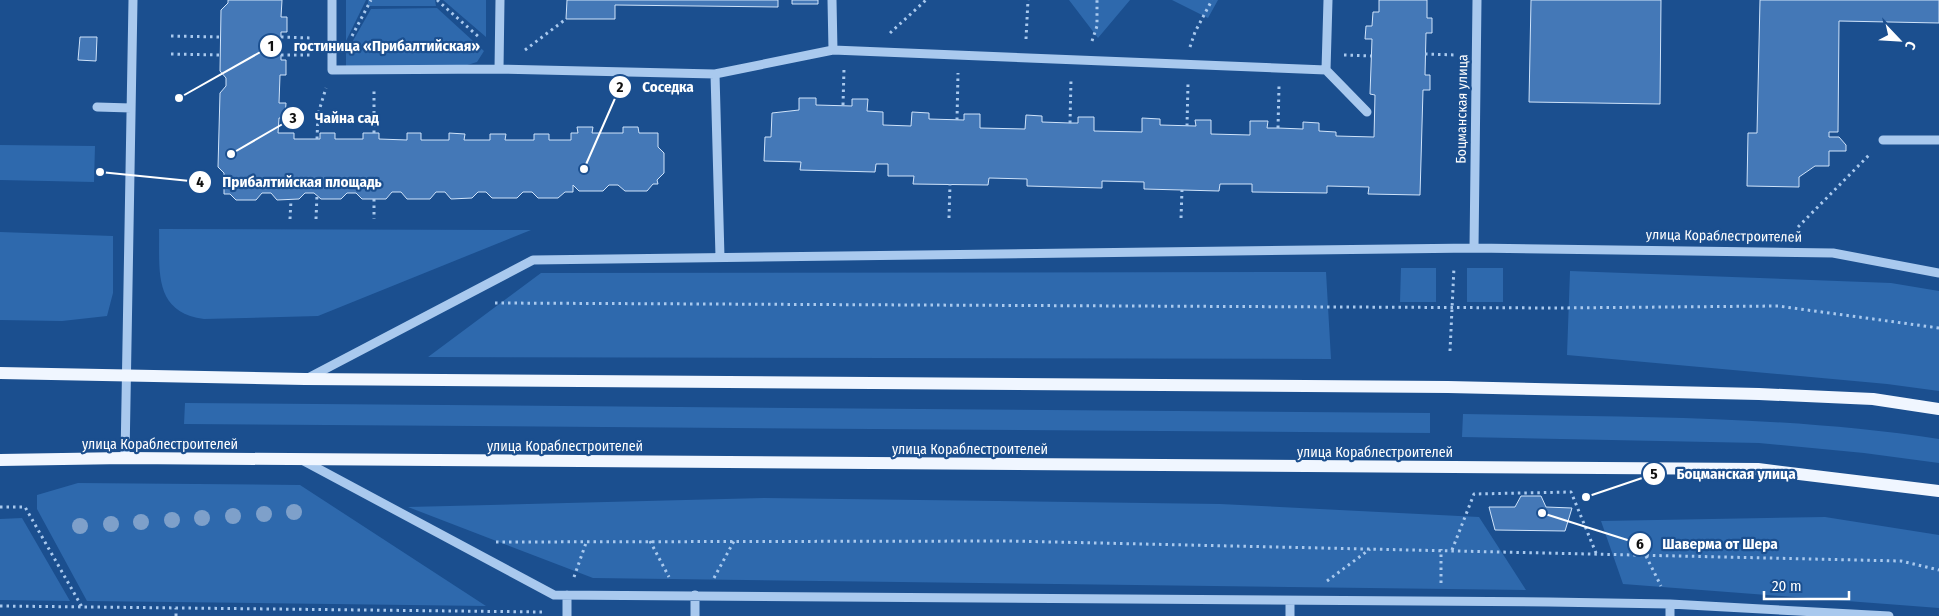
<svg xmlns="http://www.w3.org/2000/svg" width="1939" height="616" font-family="'Fira Sans Condensed',sans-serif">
	<rect width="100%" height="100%" fill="#1b4f8f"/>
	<path fill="#2e69ad" d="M346,0H366L346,41Z
		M368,0H435L436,6H368Z
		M443,0H486V37Z
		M1069,0H1130L1098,38Z
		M1172,0H1218L1208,18Z
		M437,8L484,51L477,62L464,66H346V53L371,9Z
		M0,145L95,146L94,182L0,180Z
		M159,229L531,230L318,316L204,319C152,312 160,269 159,229Z
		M0,232L113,236V293L107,316L62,321L0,320Z
		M1401,268H1436V302H1400Z
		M1467,268H1503V302H1467Z
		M1570,271L1891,283L1939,291V391L1887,384L1567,355Z
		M1326,272L1331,359L428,357L541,273Z
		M185,403L1430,413V433L184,424Z
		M1463,414C1621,417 1782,415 1939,439V463L1864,453L1759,443L1462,437Z
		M78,483L300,485L486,606L87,601L37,509V495Z
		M765,498L1220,504L1479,517L1526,590L593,578L408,507Z
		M1825,517L1939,535V608L1623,584L1601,521Z
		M22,518L70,601L0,600V519Z"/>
	<path fill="#4478b7" stroke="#cfe3fa" d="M228,0H282L281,17H287V32H281V60H286V75H280L279,103H286L285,118H279L278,133H294V139H320V133H335V139H363V133H379V139L407,140V133H421V140H449V133L465,134L464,140H490V134H506L505,140H534V134H549V140H571V133H578L577,127H593L592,133H623V127H638L639,133H658V147L664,153V173L657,180L658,184H653L647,191H625L618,185H609L603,191H579L573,185V192H565L558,198H538L532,192H523L517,198H492L486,192H478L472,198L451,199L445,192H436L430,199H407L401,192H392L386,199H362L356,193H347L341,199H321L314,193H305L299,199L277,200L271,193H262L256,200H236L230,194H224V173L218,167L220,93L226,86V78L220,71L221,10L228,3Z
		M567,0H778V7L615,5V19H566Z
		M792,0H818V4H792Z
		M1379,0H1427V18H1432V33H1426L1425,75H1430V90H1423L1420,195L1368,194L1369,187L1327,186V193L1252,192V184H1220L1219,191L1144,189V182L1102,181V188L1027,186V179L989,178L988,185L913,184L914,176H888V164H876L875,172L800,170L801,162L764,161L765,137H771L772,113L799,110V98H816V105L852,106V99H868L867,111L883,112V125L911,126L912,112L929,113V119L964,120V114H980V128L1025,129L1026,115L1042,116V122L1070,123H1078V117H1094V131L1142,132V118L1160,119V125L1196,126L1195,120H1211V134L1250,135V121H1268L1267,128H1278L1303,129V122L1319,123V131L1336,132V136L1374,137L1375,95L1370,94L1372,39H1365L1366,26H1372L1373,12H1379Z
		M1531,0H1661L1660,104L1529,102Z
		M1760,0H1939V23L1839,21L1838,132H1829V137H1839L1846,145V151H1829V166H1815L1799,177V187L1747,186L1748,133H1757Z
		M80,37H97L96,61L78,60Z
		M1521,496H1541L1546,507L1572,508L1565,531L1495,530L1489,507H1515Z"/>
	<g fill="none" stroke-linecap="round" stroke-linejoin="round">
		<path stroke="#a9c9ee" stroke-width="3" stroke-dasharray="2.5 4" stroke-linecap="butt" d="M437,0L480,38
			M890,33L926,0
			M171,36L220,37
			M352,36L371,0
			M281,37L312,38
			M1026,39L1028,0
			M1092,41L1097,26V0
			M1190,47L1195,32L1212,0
			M525,50L566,19
			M171,54L221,55
			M1425,54L1457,55
			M281,55H312
			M1344,55L1371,56
			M843,105L844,69
			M292,114V133
			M957,120L958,73
			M1070,123L1071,79
			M1187,126L1188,83
			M1278,128L1279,86
			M374,133V89
			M317,139L318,114L326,88
			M374,199V219
			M949,218L950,184
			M1181,218L1182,190
			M290,219L291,200
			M316,219L317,195
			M1798,227L1871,153
			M495,303L1554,308L1778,306L1939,328
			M1450,351L1454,267
			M0,507H25L82,607
			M650,541L669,577
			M496,542L1009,541L1901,561L1939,570
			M1452,550L1474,494L1571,492L1596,553
			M1646,556L1661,586
			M574,577L586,543
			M714,578L734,541
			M1327,581L1370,549
			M1441,583V549
			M0,606L544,612
			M176,616V608"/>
		<path stroke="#a9c9ee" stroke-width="9" d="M332,0V70L499,69L715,74L833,50L1326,70L1367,112
			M832,0L833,50
			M499,69L500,0
			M1326,70L1328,0
			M715,74L720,257
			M97,107L131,108
			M1883,140H1939
			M1474,248L1477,0
			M308,378L533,260L1474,248L1833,253L1939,273
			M125,458L133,0
			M302,460L554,595L1549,602L1670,604L1889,616
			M1290,601V616
			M567,616V595
			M695,616V595
			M1670,616V604"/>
		<path stroke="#f0f6ff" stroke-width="12" d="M0,373L305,379L1448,387L1759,394L1873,399L1939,409
			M0,460L125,458L1758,469L1939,491"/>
	</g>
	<g fill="#7ea0ca">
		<circle cx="294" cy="512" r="8"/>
		<circle cx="264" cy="514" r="8"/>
		<circle cx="233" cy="516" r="8"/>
		<circle cx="202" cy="518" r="8"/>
		<circle cx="172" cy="520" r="8"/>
		<circle cx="141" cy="522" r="8"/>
		<circle cx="111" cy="524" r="8"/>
		<circle cx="80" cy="526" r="8"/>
	</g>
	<g text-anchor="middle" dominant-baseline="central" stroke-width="4.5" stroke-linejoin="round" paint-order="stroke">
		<g font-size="14" fill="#fff" stroke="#1b4f8f">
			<text transform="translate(1462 109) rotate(-89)">Боцманская улица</text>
			<text transform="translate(1724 236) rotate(1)">улица Кораблестроителей</text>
			<text x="160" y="444">улица Кораблестроителей</text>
			<text x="565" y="446">улица Кораблестроителей</text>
			<text x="970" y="449">улица Кораблестроителей</text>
			<text x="1375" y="452">улица Кораблестроителей</text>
		</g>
	</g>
	<path fill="none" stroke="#fff" stroke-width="2" d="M179 98L271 46M584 169L620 87M231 154L293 118M100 172L200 182M1586 497L1654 474M1542 513L1640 544"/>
	<g fill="#fff" stroke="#1b4f8f" stroke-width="2">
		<circle cx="179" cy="98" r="5"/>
		<circle cx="584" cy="169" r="5"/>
		<circle cx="231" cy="154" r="5"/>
		<circle cx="100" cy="172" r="5"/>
		<circle cx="1586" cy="497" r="5"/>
		<circle cx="1542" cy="513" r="5"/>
		<circle cx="271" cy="46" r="12"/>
		<circle cx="620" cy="87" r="12"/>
		<circle cx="293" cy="118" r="12"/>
		<circle cx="200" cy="182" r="12"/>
		<circle cx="1654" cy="474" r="12"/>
		<circle cx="1640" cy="544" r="12"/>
	</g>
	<g font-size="15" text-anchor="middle" font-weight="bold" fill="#111">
		<text x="271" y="51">1</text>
		<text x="620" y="92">2</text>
		<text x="293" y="123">3</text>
		<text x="200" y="187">4</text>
		<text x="1654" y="479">5</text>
		<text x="1640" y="549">6</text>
	</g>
	<g font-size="15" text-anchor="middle" font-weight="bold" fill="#fff" stroke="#1b4f8f" stroke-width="4.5" stroke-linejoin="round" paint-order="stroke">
		<text x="387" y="51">гостиница «Прибалтийская»</text>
		<text x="668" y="92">Соседка</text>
		<text x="347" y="123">Чайна сад</text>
		<text x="302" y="187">Прибалтийская площадь</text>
		<text x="1736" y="479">Боцманская улица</text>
		<text x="1720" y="549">Шаверма от Шера</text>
	</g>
	<g transform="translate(1899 40) rotate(115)" stroke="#1b4f8f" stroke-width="4" paint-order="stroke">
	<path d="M0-4L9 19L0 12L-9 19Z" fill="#ffffff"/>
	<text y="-8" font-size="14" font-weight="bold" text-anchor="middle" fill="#ffffff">С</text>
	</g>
	<path d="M1764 591v8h85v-8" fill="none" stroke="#ffffff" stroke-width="2.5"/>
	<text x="1772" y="591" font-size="15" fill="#ffffff" stroke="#1b4f8f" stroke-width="4" paint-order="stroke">20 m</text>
</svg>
